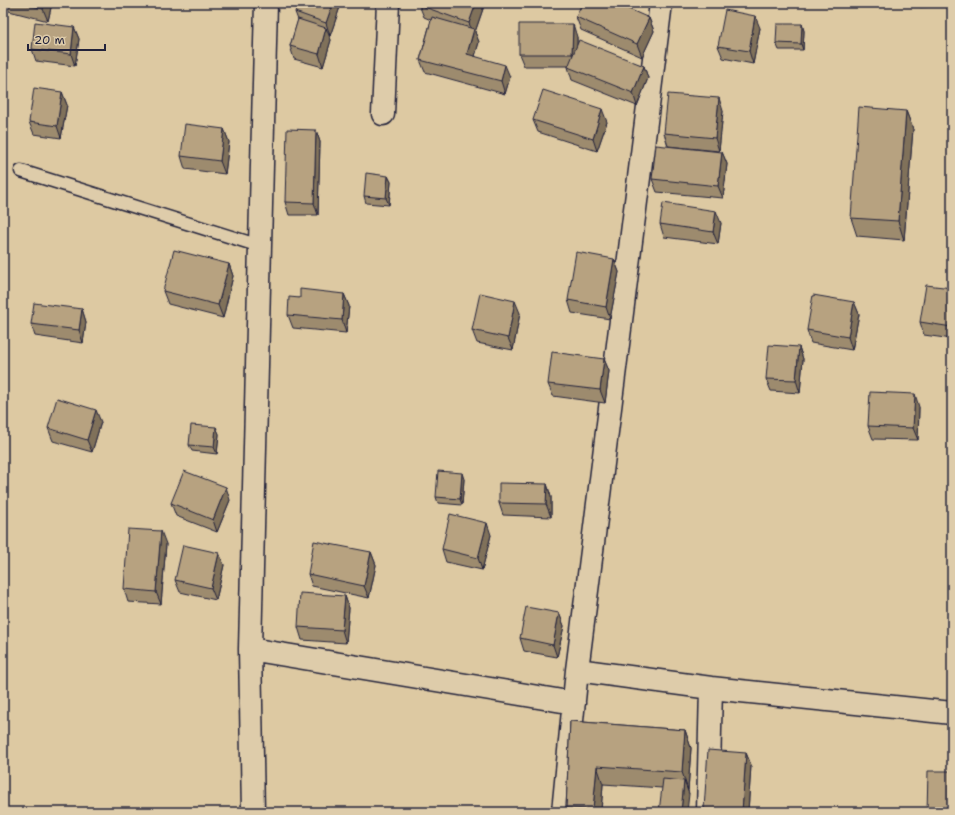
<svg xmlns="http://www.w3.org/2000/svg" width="955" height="815" font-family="'Shantell Sans',sans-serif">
	<rect width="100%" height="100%" fill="#ddc9a2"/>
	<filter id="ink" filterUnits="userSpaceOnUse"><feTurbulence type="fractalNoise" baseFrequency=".025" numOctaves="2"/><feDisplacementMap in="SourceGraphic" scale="8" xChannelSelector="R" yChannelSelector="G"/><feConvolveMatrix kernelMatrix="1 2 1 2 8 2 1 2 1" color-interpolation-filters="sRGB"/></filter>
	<g filter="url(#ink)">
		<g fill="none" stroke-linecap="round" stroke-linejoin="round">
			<defs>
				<path id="lane" d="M21,171L260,246"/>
				<path id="street" d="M383,114L388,3
					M250,649L574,703
					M577,670L711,688L952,713
					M253,812L250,649L266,3
					M563,812L577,670L661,3
					M708,812L711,688"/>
			</defs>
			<use href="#lane" stroke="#22223b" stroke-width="15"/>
			<use href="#street" stroke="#22223b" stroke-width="25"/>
			<use href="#lane" stroke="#deccaa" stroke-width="12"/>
			<use href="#street" stroke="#deccaa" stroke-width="22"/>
		</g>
		<path fill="#9d8b6e" stroke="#22223b" d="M3,3H52L48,21L5,10Z
			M420,3H485L475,32L479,42L475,56L510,77L505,94L425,72L420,60L431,20L424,17L419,5Z
			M627,3H635L634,5Z
			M918,3H952V5L920,7Z
			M340,7L330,36H329L331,40L323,67L294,59L290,46L298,20L295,12Z
			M576,17L649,18L654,31L642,57L581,30Z
			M802,24L804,31L803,50H779L776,43Z
			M74,27L79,39L75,66L36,61L32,49Z
			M760,28L753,64L723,58L718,46Z
			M577,37V44L644,66L648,78L637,106L572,80L568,67V66H524L519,54Z
			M62,92L67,105L61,138L34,134L29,122Z
			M723,111L719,151L668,146L664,133Z
			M906,111L913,129L904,240L857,236L851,218Z
			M533,120L607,122L597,151L538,132Z
			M224,129L229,142L225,174L185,169L181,156Z
			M316,130L320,142L318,215H289L285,202Z
			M722,152L727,164L723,198L657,192L652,179Z
			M388,176L391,182L389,205L366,203L364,196Z
			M721,223L718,244L664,237L660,224Z
			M614,259L619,272L610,319L572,313L568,300Z
			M229,264L233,276L223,318L168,304L163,291Z
			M952,288V339L924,335L920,322Z
			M344,294L349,306L346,333L293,328L288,315Z
			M854,302L859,314L852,350L811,343L807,330Z
			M82,309L86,322L83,343L35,336L31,324Z
			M520,313L513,350L477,343L472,330Z
			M799,347L803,359L800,393L771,391L766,379Z
			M604,359L609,371L605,403L553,396L548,384Z
			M919,407L918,440L873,439L868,426Z
			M101,422L92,452L53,441L48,428Z
			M216,427L219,434L217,454L192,451L189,445Z
			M464,479L462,505L438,503L436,497Z
			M547,484L551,497V517L503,515L499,503Z
			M230,500L217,532L176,516L171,503Z
			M491,535L482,570L446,562L442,549Z
			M166,544L161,604L128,602L124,589Z
			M371,552L376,565L369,598L312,586L308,574Z
			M219,553L224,565L216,600L180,592L175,580Z
			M345,596L349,608L346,643L302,640L298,627Z
			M559,613L564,626L557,657L524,651L520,638Z
			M570,721L685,730L691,748L688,790L689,794L662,788L603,784L601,812H567L566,808Z
			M746,753L751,765L748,812H705L704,809Z"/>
		<path fill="#80715a" stroke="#22223b" d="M44,3H52L48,21L43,9Z
			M333,3H339L340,7L330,36L326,23Z
			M476,3H485L475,32L479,42L472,67L467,54L473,34L469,23Z
			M755,16L760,28L753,64L749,51Z
			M649,18L654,31L642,57L637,44Z
			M573,24L577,37V66L572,54Z
			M802,24L804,31L803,50L801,44Z
			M74,27L79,39L75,66L71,54Z
			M326,28L331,40L323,67L319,54Z
			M505,65L510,77L505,94L501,81Z
			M644,66L648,78L637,106L633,93Z
			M62,92L67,105L61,138L57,126Z
			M719,98L723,111L719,151L715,138Z
			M602,109L607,122L597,151L593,139Z
			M906,111L913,129L904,240L898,221Z
			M224,129L229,142L225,174L220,161Z
			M316,130L320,142L318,215L314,203Z
			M722,152L727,164L723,198L718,186Z
			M388,176L391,182L389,205L386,198Z
			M716,211L721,223L718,244L713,232Z
			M614,259L619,272L610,319L606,307Z
			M229,264L233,276L223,318L218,305Z
			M344,294L349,306L346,333L342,320Z
			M515,301L520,313L513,350L508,338Z
			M854,302L859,314L852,350L848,337Z
			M82,309L86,322L83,343L79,330Z
			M799,347L803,359L800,393L796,380Z
			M604,359L609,371L605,403L600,390Z
			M915,394L919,407L918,440L913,428Z
			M96,410L101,422L92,452L87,440Z
			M216,427L219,434L217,454L214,447Z
			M462,473L464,479L462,505L460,499Z
			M547,484L551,497V517L546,504Z
			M226,487L230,500L217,532L213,520Z
			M487,523L491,535L482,570L478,558Z
			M161,531L166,544L161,604L156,592Z
			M371,552L376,565L369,598L364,586Z
			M219,553L224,565L216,600L211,588Z
			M345,596L349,608L346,643L342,630Z
			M559,613L564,626L557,657L553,645Z
			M685,730L691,748L688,790L682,772Z
			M746,753L751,765L748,812H742Z
			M597,766L603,784L601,812H594L593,809Z
			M684,781L689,794L687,812H681Z"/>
		<path fill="#b7a280" stroke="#22223b" d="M22,3H44L43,9Z
			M298,3H333L326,23L295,12Z
			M420,3H476L469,23L419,5Z
			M582,3H615L649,18L637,44L576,17Z
			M725,10L755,16L749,51L718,46Z
			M432,17L474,29L467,54L505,65L501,81L420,60Z
			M298,19L326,28L319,54L290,46Z
			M35,22L74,27L71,54L32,49Z
			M519,24H573L572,54H519Z
			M777,24H802L801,44L776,43Z
			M579,40L644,66L633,93L568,67Z
			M34,88L62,92L57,126L29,122Z
			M543,90L602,109L593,139L533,120Z
			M668,94L719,98L715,138L664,133Z
			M859,107L906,111L898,221L851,218Z
			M185,124L224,129L220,161L181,156Z
			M287,129L316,130L314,203L285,202Z
			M656,145L722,152L718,186L652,179Z
			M366,173L388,176L386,198L364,196Z
			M663,203L716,211L713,232L660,224Z
			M174,250L229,264L218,305L163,291Z
			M576,252L614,259L606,307L568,300Z
			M926,285L952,288V327L920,322Z
			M300,289L344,294L342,320L288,315L289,297L300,298Z
			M480,293L515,301L508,338L472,330Z
			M813,295L854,302L848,337L807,330Z
			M34,303L82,309L79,330L31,324Z
			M769,345L799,347L796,380L766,379Z
			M552,352L604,359L600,390L548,384Z
			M870,392L915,394L913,428L868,426Z
			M57,398L96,410L87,440L48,428Z
			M191,425L216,427L214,447L189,445Z
			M184,471L226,487L213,520L171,503Z
			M438,471L462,473L460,499L436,497Z
			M499,483L547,484L546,504L499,503Z
			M450,514L487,523L478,558L442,549Z
			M128,529L161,531L156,592L124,589Z
			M314,541L371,552L364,586L308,574Z
			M183,545L219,553L211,588L175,580Z
			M300,593L345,596L342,630L298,627Z
			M526,607L559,613L553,645L520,638Z
			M570,721L685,730L682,772L597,766L593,809L566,808Z
			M708,750L746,753L742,812L704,809Z
			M928,771H952V812H927Z
			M663,779L684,781L681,812H659Z"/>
	</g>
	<rect width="955" height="815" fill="none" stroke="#deccaa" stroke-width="16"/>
	<rect x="8" y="8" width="939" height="799" fill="none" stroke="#22223b" stroke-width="1.5" filter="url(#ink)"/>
	<path d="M28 44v6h77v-6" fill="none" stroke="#22223b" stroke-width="2"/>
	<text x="34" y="44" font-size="12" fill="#22223b" stroke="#deccaa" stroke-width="3" paint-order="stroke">20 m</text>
</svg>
